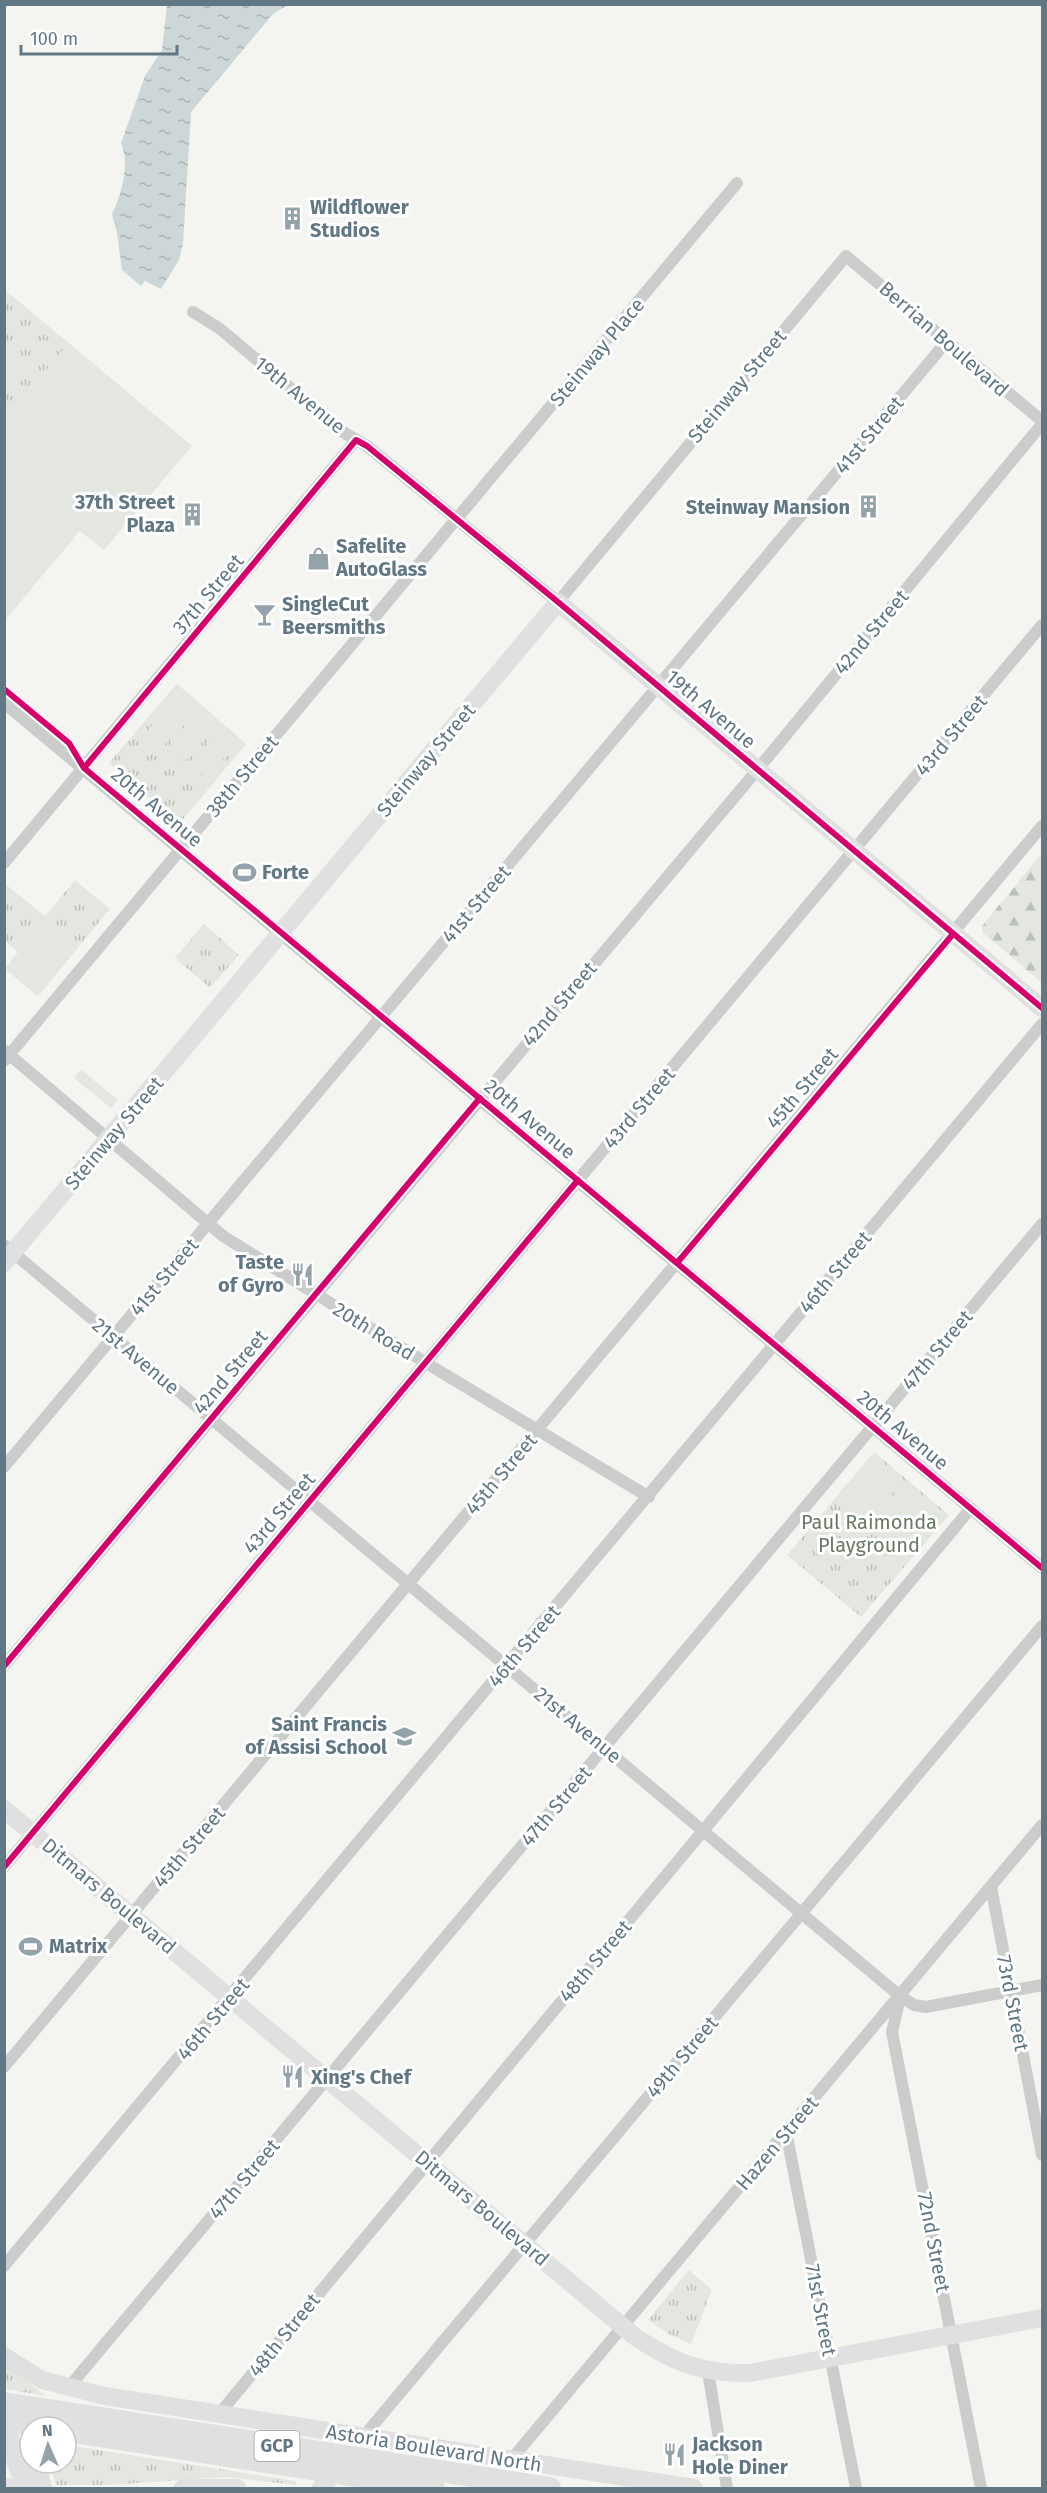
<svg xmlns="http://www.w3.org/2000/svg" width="1047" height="2493" font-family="'Fira Sans',sans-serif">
	<defs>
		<pattern id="grass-tufts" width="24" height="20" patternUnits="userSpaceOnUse" patternTransform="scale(1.5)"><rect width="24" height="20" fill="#e4e7df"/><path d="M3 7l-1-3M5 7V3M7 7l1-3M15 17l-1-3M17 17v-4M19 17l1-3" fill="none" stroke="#bcc0ba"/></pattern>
		<pattern id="forest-firs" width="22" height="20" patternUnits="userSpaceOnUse" patternTransform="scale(1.5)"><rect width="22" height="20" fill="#e4e7df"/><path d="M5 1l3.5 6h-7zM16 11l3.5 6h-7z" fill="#bcc0ba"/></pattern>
		<pattern id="water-ripples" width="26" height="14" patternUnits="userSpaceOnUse" patternTransform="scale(1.5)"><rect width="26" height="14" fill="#cdd7d8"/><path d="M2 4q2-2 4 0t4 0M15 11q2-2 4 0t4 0" fill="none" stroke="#aab3b5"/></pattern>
	</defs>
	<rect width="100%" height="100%" fill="#f4f4f1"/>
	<path fill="url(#grass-tufts)" d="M5,290L69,343L5,419Z
		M177,684L246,744L179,824L109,763Z
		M75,880L110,909L38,996L5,969L18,952L5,941L4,883L45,916Z
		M204,924L239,955L210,988L175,958Z
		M81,1070L118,1100L111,1108L74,1078Z
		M874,1452L949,1515L861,1617L787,1555Z
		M689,2270L712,2290L691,2344L669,2334L648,2320Z
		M5,2364L46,2396L5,2389Z
		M66,2445L296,2481V2485L226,2477L109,2485H56L49,2463H66Z"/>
	<path fill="url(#forest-firs)" d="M1042,853V983L982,932V926Z"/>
	<path fill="#e4e7df" d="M69,343L192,446L104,550L80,531L5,620V419Z
		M5,344L24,360L5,383Z
		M177,684L246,744L238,754L167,695Z
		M171,702L188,717L165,744L148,730Z
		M191,719L209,734L186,761L168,747Z
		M213,737L230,751L207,779L190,764Z
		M42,922L76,950L38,996L5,969Z
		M875,1458L903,1481L868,1523L840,1500Z
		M910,1486L943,1512L925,1535L891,1509Z
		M890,1510L922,1537L906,1557L873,1530Z"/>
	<path fill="url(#water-ripples)" d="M167,5H288L273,14L191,112L183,243L179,260L161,289L145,281L141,286L122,270L117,233L112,214C122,194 130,164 121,143L145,76L162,50Z"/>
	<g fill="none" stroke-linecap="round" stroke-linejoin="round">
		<path stroke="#cbcdcd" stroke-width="12" d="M193,312L219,328L343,432L367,446L558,602L846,256L1042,421
			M4,703L1042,1568
			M4,863L356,440
			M5,1051L223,1236L436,1369L649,1497
			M4,1061L737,183
			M4,1245L900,1996L914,2005L926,2007L1042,1985
			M4,1467L947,341
			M4,1666L758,769L1042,424
			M4,1867L1042,625
			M991,1886L1042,2155
			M900,1998L892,2032L981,2488
			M4,2067L1042,826
			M786,2132L856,2488
			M4,2266L1042,1024
			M708,2371L727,2488
			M69,2387L1042,1224
			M219,2414L971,1508
			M364,2436L1042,1626
			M511,2460L1042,1825"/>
		<path stroke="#e0e0e0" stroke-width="18" d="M4,1263L558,602L1042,1008
			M4,1809L634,2336C674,2363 703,2374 750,2373L1042,2318
			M4,2356L42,2380L105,2396L694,2488
			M37,2463L43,2488
			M4,2487L11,2488
			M183,2488H237
			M321,2488L341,2465"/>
		<path stroke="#e0e0e0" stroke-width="22" d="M4,2403L550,2488
			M4,2421L40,2427
			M4,2428L28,2488
			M66,2431L434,2488"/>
		<defs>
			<path id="cycleway" d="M4,689L69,743L84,768L1042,1568
				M84,768L356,440L367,446L558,602L1042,1008
				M677,1263L953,934
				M4,1666L480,1098
				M4,1867L578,1180"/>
		</defs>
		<use href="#cycleway" stroke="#fff" stroke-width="10"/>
		<use href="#cycleway" stroke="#d6006c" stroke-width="6"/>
	</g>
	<defs>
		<symbol id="building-bare" viewBox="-9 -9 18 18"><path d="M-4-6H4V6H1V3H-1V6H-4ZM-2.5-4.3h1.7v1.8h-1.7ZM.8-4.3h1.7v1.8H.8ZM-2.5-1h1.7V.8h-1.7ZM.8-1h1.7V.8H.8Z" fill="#94a3aa" stroke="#fff" stroke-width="2.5" paint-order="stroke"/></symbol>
		<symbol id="shop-bare" viewBox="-9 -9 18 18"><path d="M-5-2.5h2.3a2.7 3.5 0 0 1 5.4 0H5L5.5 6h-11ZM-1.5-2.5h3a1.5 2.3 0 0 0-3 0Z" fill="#94a3aa" stroke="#fff" stroke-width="2.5" paint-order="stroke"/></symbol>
		<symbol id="bar-bare" viewBox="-9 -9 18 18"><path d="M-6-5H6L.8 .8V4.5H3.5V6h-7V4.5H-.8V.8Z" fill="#94a3aa" stroke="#fff" stroke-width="2.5" paint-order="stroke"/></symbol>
		<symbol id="stadium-bare" viewBox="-9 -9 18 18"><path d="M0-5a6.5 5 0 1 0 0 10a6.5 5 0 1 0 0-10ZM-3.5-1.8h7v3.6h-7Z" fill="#94a3aa" stroke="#fff" stroke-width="2.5" paint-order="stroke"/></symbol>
		<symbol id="restaurant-bare" viewBox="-9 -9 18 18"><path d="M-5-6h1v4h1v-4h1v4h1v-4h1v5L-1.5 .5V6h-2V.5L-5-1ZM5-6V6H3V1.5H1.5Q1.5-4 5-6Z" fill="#94a3aa" stroke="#fff" stroke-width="2.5" paint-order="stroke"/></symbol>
		<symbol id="school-bare" viewBox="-9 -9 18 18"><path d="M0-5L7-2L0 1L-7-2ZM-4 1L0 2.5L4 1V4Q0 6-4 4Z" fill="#94a3aa" stroke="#fff" stroke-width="2.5" paint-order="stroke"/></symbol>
	</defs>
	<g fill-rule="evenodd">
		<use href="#building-bare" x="276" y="202" width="33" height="33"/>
		<use href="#building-bare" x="852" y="490" width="33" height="33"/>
		<use href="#building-bare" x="176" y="498" width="33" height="33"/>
		<use href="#shop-bare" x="302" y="542" width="33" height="33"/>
		<use href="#bar-bare" x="248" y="598" width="33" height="33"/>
		<use href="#stadium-bare" x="228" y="856" width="33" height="33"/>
		<use href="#restaurant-bare" x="286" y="1258" width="33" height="33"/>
		<use href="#school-bare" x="388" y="1720" width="33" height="33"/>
		<use href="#stadium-bare" x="14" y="1930" width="33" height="33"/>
		<use href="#restaurant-bare" x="276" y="2060" width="33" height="33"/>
		<use href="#restaurant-bare" x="658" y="2438" width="33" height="33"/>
	</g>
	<g text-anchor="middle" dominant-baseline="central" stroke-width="6" stroke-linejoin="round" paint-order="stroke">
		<rect fill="#fff" stroke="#90a0a9" stroke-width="1.5" x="254.5" y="2431" width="45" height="30" rx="4.5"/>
		<g font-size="18" font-weight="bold" fill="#617784">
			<text x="277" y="2446">GCP</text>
		</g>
		<g font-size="20" font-weight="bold" fill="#617784" stroke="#fff" text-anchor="start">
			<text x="310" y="207">Wildflower<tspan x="310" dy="23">Studios</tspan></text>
			<text x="175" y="502" text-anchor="end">37th Street<tspan x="175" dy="23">Plaza</tspan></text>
			<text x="850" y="507" text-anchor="end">Steinway Mansion</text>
			<text x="336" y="546">Safelite<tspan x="336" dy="23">AutoGlass</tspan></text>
			<text x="282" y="604">SingleCut<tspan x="282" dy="23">Beersmiths</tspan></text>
			<text x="262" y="872">Forte</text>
			<text x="284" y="1262" text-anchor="end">Taste<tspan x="284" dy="23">of Gyro</tspan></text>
			<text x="387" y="1724" text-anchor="end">Saint Francis<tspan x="387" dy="23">of Assisi School</tspan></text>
			<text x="49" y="1946">Matrix</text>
			<text x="311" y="2077">Xing's Chef</text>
			<text x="692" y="2444">Jackson<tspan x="692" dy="23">Hole Diner</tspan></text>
		</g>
		<g font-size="20" fill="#617784" stroke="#fff">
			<text transform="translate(944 339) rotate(41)">Berrian Boulevard</text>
			<text transform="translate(597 352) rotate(-50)">Steinway Place</text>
			<text transform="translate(737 386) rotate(-50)">Steinway Street</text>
			<text transform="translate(300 395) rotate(39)">19th Avenue</text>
			<text transform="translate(869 435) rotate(-50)">41st Street</text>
			<text transform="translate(208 594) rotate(-50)">37th Street</text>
			<text transform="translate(871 632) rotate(-50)">42nd Street</text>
			<text transform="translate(711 709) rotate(40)">19th Avenue</text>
			<text transform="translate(951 735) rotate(-50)">43rd Street</text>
			<text transform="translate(426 760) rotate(-50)">Steinway Street</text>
			<text transform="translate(242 776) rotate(-50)">38th Street</text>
			<text transform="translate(157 807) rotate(40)">20th Avenue</text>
			<text transform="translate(476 904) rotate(-50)">41st Street</text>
			<text transform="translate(559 1004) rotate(-50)">42nd Street</text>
			<text transform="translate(802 1088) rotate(-50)">45th Street</text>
			<text transform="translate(639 1108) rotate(-50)">43rd Street</text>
			<text transform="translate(530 1119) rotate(40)">20th Avenue</text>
			<text transform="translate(114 1133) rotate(-50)">Steinway Street</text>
			<text transform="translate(835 1272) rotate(-50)">46th Street</text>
			<text transform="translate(164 1277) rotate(-50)">41st Street</text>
			<text transform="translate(374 1331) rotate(32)">20th Road</text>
			<text transform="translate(937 1350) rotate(-50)">47th Street</text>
			<text transform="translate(136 1356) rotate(40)">21st Avenue</text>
			<text transform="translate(230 1372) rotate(-50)">42nd Street</text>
			<text transform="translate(903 1430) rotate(40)">20th Avenue</text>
			<text transform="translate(501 1474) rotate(-50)">45th Street</text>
			<text transform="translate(279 1513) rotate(-50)">43rd Street</text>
			<text transform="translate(524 1646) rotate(-50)">46th Street</text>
			<text transform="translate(578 1725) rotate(40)">21st Avenue</text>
			<text transform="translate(556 1806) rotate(-50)">47th Street</text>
			<text transform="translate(189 1847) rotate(-50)">45th Street</text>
			<text transform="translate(109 1896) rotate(40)">Ditmars Boulevard</text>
			<text transform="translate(595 1961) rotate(-50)">48th Street</text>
			<text transform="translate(1013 2003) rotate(79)">73rd Street</text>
			<text transform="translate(213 2019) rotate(-50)">46th Street</text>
			<text transform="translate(682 2057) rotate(-50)">49th Street</text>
			<text transform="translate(777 2143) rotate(-50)">Hazen Street</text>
			<text transform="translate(244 2179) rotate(-50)">47th Street</text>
			<text transform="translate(482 2208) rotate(40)">Ditmars Boulevard</text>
			<text transform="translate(934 2242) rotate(79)">72nd Street</text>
			<text transform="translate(821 2310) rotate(79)">71st Street</text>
			<text transform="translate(284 2335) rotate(-51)">48th Street</text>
			<text transform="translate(434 2448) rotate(9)">Astoria Boulevard North</text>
		</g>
		<g font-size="20" fill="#677b60" stroke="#fff">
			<text x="869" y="1522">Paul Raimonda<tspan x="869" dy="23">Playground</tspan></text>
		</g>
	</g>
	<rect width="1047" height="2493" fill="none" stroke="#617784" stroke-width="12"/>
	<g transform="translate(48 2445) rotate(357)"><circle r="28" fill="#ffffff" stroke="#c0c9ce" stroke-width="1.5"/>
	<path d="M0-4.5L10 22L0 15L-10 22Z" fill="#94a3aa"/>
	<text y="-9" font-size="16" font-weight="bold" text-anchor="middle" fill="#617784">N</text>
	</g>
	<path d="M21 45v9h156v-9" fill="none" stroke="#617784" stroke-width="3"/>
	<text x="30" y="45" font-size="18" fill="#617784" stroke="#ffffff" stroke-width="4.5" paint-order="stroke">100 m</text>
</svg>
